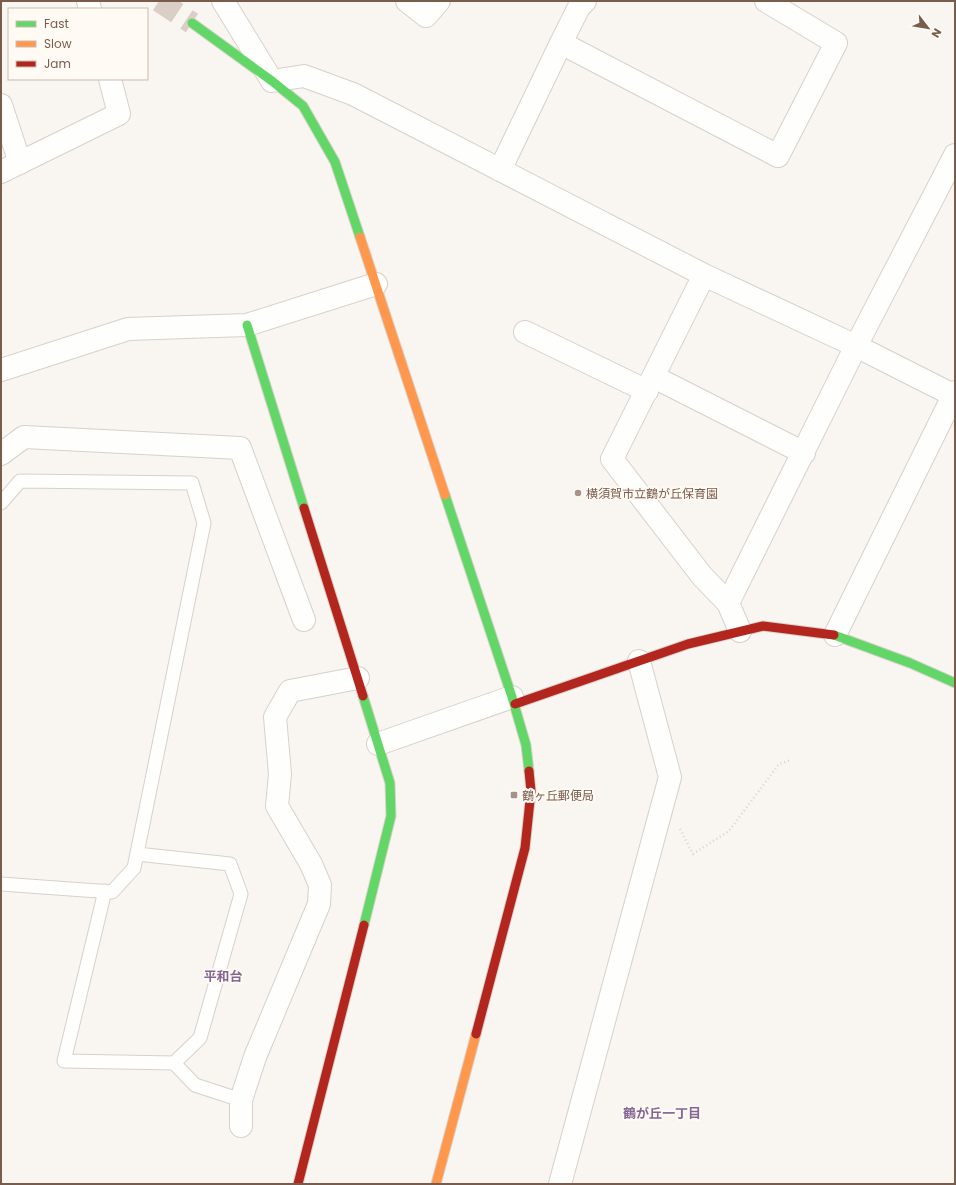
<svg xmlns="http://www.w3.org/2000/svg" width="956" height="1185" font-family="Poppins,'Noto Sans JP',sans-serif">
	<rect width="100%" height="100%" fill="#f9f5f0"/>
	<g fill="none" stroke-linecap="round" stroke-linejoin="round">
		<path stroke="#d9cfc7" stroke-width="22" stroke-dasharray="22 11" stroke-linecap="butt" d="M159,1L192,23"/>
		<defs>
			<path id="lane" d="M1,503L20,481L192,483L204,523L134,868L112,892L1,884
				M105,891L64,1061L174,1063L200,1038L241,894L230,864L137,854
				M174,1063L195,1085L241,1100"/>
			<path id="street" d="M88,1L90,9
				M223,1L272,81L304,76L353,94L704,275L856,346L953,395
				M407,1L426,16L439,1
				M561,43L778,156L836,43L766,1
				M1,105L20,163
				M500,170L561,43L579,7L585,1
				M1,172L119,114L110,79
				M704,275L612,459L702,576L728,603
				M525,332L647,391
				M1,370L128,329L247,325L376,284
				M654,377L804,453
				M1,454L24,437L240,448L304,620
				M740,631L728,603L856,346L955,155
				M835,635L955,392
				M378,744L512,697
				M241,1126V1100L255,1057L319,904L320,885L311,864L277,806L280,774L275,717L290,691L358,678
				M560,1184L670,777L639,661"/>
			<path id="fast" d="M192,23L272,81L303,106L335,162L360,237
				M247,325L304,508
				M445,495L512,697L526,745L529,771
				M834,635L910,663L955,683
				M363,696L390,783L391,816L364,925"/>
			<path id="slow" d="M360,237L445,495
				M436,1184L476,1034"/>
			<path id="jam" d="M304,508L363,696
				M515,704L688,644L763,626L834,635
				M476,1034L525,848L531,791L529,771
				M298,1184L364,925"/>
		</defs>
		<use href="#lane" stroke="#d7d1cb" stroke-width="15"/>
		<use href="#street" stroke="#d7d1cb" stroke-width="24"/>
		<use href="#fast" stroke="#d9d2cb" stroke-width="11"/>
		<use href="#slow" stroke="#d9d2cb" stroke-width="11"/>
		<use href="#jam" stroke="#d9d2cb" stroke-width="11"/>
		<path stroke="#dcd5d0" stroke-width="2.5" stroke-dasharray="1 3" stroke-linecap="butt" d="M680,829L693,854L729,831L779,764L791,760"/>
		<use href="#lane" stroke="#fefefd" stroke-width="13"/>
		<use href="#street" stroke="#fefefd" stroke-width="22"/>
		<use href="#fast" stroke="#63d668" stroke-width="9"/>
		<use href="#slow" stroke="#ff974d" stroke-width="9"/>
		<use href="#jam" stroke="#b3261e" stroke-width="9"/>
	</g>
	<g fill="#a69286" stroke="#fffaf3" stroke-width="1.5">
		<circle cx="578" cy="493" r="4"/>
		<rect x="510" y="791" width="8" height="8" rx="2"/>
	</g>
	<g text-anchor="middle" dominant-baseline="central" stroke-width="4" stroke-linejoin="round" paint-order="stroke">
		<g font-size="12" fill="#7a5c4d" stroke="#fffaf3" text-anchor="start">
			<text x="586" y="493">横須賀市立鶴が丘保育園</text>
			<text x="522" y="795">鶴ヶ丘郵便局</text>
		</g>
		<g font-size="13" font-weight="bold" fill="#846695" stroke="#fffaf3">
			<text x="223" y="976">平和台</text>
			<text x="662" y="1113">鶴が丘一丁目</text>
		</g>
	</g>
	<rect width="956" height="1185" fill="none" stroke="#7a5c4d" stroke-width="4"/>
	<rect x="8" y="8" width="140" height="72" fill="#fffaf3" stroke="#cabbb1"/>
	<rect x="16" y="21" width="20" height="6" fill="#63d668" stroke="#cabbb1"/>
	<text x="44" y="28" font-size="12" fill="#7a5c4d">Fast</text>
	<rect x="16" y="41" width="20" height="6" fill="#ff974d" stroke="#cabbb1"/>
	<text x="44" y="48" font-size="12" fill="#7a5c4d">Slow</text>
	<rect x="16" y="61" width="20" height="6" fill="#b3261e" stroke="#cabbb1"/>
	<text x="44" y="68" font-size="12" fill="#7a5c4d">Jam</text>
	<g transform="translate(928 28) rotate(121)" stroke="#fffaf3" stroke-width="3" paint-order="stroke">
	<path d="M0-3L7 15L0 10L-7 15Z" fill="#7a5c4d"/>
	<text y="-6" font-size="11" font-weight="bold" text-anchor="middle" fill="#7a5c4d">N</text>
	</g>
</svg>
